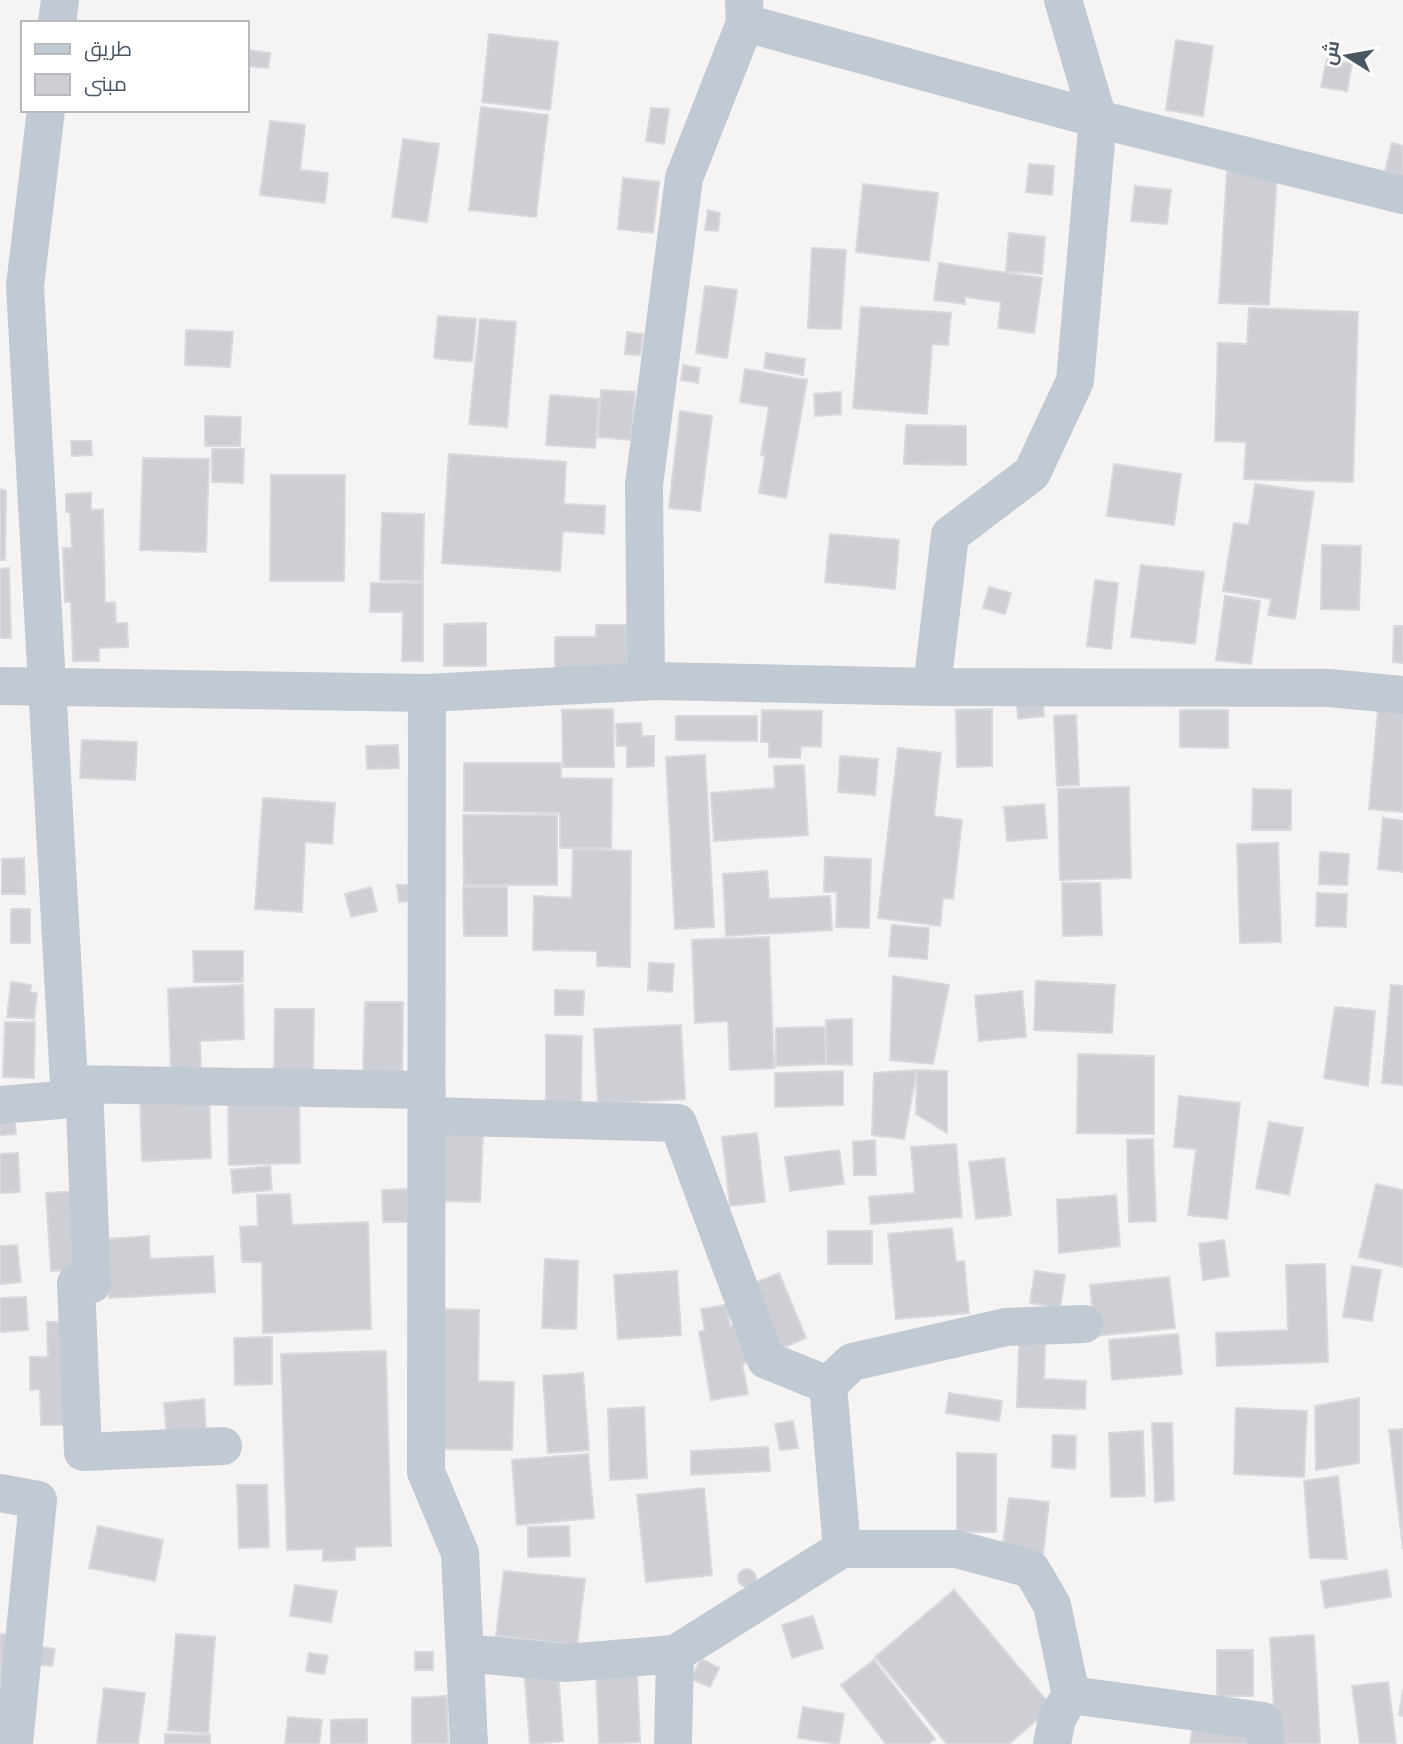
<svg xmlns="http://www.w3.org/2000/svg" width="1403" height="1744" font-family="Quicksand,Cairo,sans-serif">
	<rect width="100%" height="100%" fill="#f5f3f3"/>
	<path fill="#cdcfd5" stroke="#d7d9de" stroke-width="2" d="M489,34L558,42L550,110L482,102Z
		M1176,40L1213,46L1203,116L1166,110Z
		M249,50L270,53L268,68L247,66Z
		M1327,59L1352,63L1347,91L1321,87Z
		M481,107L548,115L536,217L469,210Z
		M651,108L669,109L664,144L646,141Z
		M270,121L305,125L300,170L328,173L325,203L260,195Z
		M403,139L439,144L427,222L392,217Z
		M1392,143L1403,146V176L1385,172Z
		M1029,164L1054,166L1052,195L1026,192Z
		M1227,171L1277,174L1269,305L1219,303Z
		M623,178L659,182L653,233L618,229Z
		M863,184L938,193L929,261L856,252Z
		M1135,186L1171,190L1167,224L1131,221Z
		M708,210L720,213L718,231L705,230Z
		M1009,233L1045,237L1042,274L1006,271Z
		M812,248L846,250L841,329L808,328Z
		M939,263L1042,278L1034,333L998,328L1001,302L965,297V304L934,300Z
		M705,286L737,290L727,358L696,353Z
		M861,307L951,313L948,345L932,344L927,414L853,408Z
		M1249,308L1358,312L1353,482L1244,479L1246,442L1215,441L1218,343L1247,344Z
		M438,316L476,319L472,362L434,358Z
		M480,319L516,322L507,427L469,424Z
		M186,330L233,332L230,367L185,365Z
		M627,332L643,334L640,355L625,354Z
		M766,353L805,359L803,375L764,368Z
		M683,365L700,368L698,383L681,380Z
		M745,369L807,380L786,498L759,493L765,456L761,455L769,407L740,402Z
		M601,390L635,392L631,440L598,437Z
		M841,392V414L815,416L814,394Z
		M550,395L599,399L595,448L546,445Z
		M680,411L712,416L700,511L669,508Z
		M205,416L241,417L240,446H205Z
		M906,425L966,426V465L904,464Z
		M71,441H91L92,455L72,456Z
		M212,449H244L243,483L212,482Z
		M449,454L566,462L564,504L605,506L604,534L563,531L560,571L442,563Z
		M143,458L209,459L206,552L140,550Z
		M1114,464L1181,474L1174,525L1107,516Z
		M271,475H345L344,581H270Z
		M1255,484L1314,492L1295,619L1268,615L1271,599L1223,591L1234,523L1249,525Z
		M0,489L6,491L5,560H0Z
		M91,493V510L103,509L105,603L115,602L116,623H127L128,647L99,648V661H73L71,602H65L63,548H72L70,512H66V494Z
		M382,513L424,514L423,581L380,580Z
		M830,534L899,540L895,589L825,582Z
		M1322,545L1361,546L1359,610L1321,609Z
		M1141,565L1204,572L1195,644L1131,637Z
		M9,568L11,638H0V569Z
		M1095,580L1118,583L1111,649L1087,646Z
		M371,583H423V661H402L403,612H370Z
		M989,587L1011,593L1005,614L983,608Z
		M1225,596L1260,601L1251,664L1216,660Z
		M486,623V666H444V624Z
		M596,625H627V671H555V637H596Z
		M1394,626H1403V663L1393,662Z
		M1043,701L1044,716L1018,719L1017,703Z
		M613,709L614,767H563L562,710Z
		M992,709V766L957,767L956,710Z
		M762,710L822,711L821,747L801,746L800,758L769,757V742H761Z
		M1180,710H1228V748L1180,747Z
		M1378,710L1403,712V812L1369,809Z
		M1076,715L1079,785L1057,786L1054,716Z
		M676,716H757V741L676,740Z
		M641,723L642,736H654V766L627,767V746H617L616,724Z
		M82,740L137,742L135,780L80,778Z
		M398,745L399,768L367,769L366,746Z
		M898,748L941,753L934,816L962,820L953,899L943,898L940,926L878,918Z
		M705,755L714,927L675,929L666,757Z
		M840,756L878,759L875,795L838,792Z
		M464,763H561V778L612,779L611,848H560V813L464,811Z
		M804,765L808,835L714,841L711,793L775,788L774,766Z
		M1129,787L1131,878L1060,880L1058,789Z
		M1253,789L1291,790V830H1252Z
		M263,798L335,803L332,844L305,842L302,912L255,909Z
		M1044,804L1047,838L1007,841L1004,807Z
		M463,815H557V885H464Z
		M1383,818L1403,821V872L1378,869Z
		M1278,843L1281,942L1240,943L1237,844Z
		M573,849L631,851L630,967L597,966V951L533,950L534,896L572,898Z
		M1320,852L1349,854L1347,885L1319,884Z
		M825,857L871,859L869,928L836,927L837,892H824Z
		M24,858L25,894H2V859Z
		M767,871L769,899L830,896L832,930L726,936L723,874Z
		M1062,883H1100L1102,935L1063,936Z
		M397,885H413L415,901L399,902Z
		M371,887L377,911L351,917L345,894Z
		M463,887H507V936H464Z
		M1317,893L1347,894L1346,927L1316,926Z
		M11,909H30V943H11Z
		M892,925L929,928L927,959L889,956Z
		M769,937L774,1068L730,1070L728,1021L695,1023L692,940Z
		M193,951H243V982H194Z
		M649,963L674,964L672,992L648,990Z
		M893,976L949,985L933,1064L890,1060Z
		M1036,981L1115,985L1112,1033L1034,1030Z
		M11,982L31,985L30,992L37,993L34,1019L7,1017Z
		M243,985L244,1039L200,1041L201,1072L171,1074L168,989Z
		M1391,985L1403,986V1085L1382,1083Z
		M555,990L584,991L583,1015H555Z
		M1022,991L1026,1037L979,1041L975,996Z
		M365,1002H403L402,1077H363Z
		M1335,1007L1375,1011L1368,1086L1324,1078Z
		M275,1009H314L313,1076H274Z
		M852,1019V1065L826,1064V1020Z
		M5,1022H35L34,1078L3,1077Z
		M681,1025L685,1099L598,1104L594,1029Z
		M825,1027L826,1064L776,1066V1028Z
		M546,1035L582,1036L581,1102H546Z
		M1078,1054L1154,1056V1134L1077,1133Z
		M917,1070L904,1139L872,1135L874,1073Z
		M917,1070L947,1071V1133L916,1114Z
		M843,1071V1105L775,1107V1073Z
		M209,1093L211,1158L142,1161L140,1095Z
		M1179,1096L1240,1103L1227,1219L1188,1215L1196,1149L1174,1147Z
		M299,1098L300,1163L229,1165L228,1099Z
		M14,1112L16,1134L0,1135V1113Z
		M1269,1122L1303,1128L1289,1195L1256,1188Z
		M444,1132L483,1133L480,1202L442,1201Z
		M757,1133L765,1202L730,1206L722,1137Z
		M1153,1139L1156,1221L1129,1222L1127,1140Z
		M875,1140L876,1175H854L853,1142Z
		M956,1144L962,1217L871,1224L869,1197L915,1193L911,1147Z
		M839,1150L844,1184L790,1191L785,1157Z
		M18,1153L20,1192L0,1193V1154Z
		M1004,1158L1011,1215L976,1219L969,1162Z
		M270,1166L272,1190L233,1193L231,1170Z
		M1376,1184L1403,1190V1267L1359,1257Z
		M415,1189V1222H383L382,1190Z
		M79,1191L83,1269L51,1271L46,1193Z
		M290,1194L292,1225L368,1222L371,1329L263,1333L262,1262H242L240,1227L258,1226L257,1195Z
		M1116,1195L1120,1246L1059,1253L1057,1200Z
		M952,1228L956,1262L964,1261L969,1313L896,1319L888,1234Z
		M828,1231H872V1264H828Z
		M149,1236L150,1259L213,1256L215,1292L109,1298L107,1239Z
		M1224,1240L1229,1276L1203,1280L1199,1244Z
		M17,1245L21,1282L0,1284V1246Z
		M545,1259L578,1261L576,1329L542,1328Z
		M1325,1264L1328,1362L1217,1366L1216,1333L1288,1330L1286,1265Z
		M1352,1266L1381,1270L1372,1321L1343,1317Z
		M677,1271L681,1335L618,1339L614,1275Z
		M1035,1271L1065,1275L1060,1308L1030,1303Z
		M779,1273L806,1338L778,1350L750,1285Z
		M1169,1277L1175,1328L1095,1336L1090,1285Z
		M26,1297L28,1330L0,1332V1298Z
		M726,1305L730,1326L746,1324L753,1362L742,1364L748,1394L711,1400L699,1332L705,1330L701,1309Z
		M442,1309L479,1310L478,1381L514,1382L512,1450L438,1449Z
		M47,1322H69L70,1425H41L40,1389L30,1390V1357H48Z
		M1178,1334L1182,1374L1112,1380L1109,1340Z
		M272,1337V1384L235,1385L234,1338Z
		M1019,1343L1045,1344L1044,1379L1086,1381L1085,1409L1017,1407Z
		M386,1351L391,1546L355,1547V1560L323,1561V1549L287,1550L281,1354Z
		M583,1373L589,1450L548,1453L543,1376Z
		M949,1393L1002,1401L999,1421L946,1413Z
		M1359,1398V1463L1316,1470L1315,1406Z
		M204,1399L206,1431L167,1435L164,1403Z
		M644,1407L647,1478L610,1480L608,1409Z
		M1236,1408L1307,1411L1304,1477L1234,1474Z
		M793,1421L798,1448L780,1450L775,1424Z
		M1152,1423H1172L1174,1500L1155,1502Z
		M1403,1429V1549L1389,1430Z
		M1143,1431L1145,1496L1111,1497L1109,1433Z
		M1053,1435L1076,1436L1075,1469L1052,1467Z
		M768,1447L770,1471L691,1475V1451Z
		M957,1453L996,1454V1532H957Z
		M588,1454L594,1518L517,1525L512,1460Z
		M1338,1476L1347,1559L1310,1558L1304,1481Z
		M237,1485H267L269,1547L239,1548Z
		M704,1488L712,1575L646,1582L637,1495Z
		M1009,1498L1049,1502L1043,1556L1002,1552Z
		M98,1526L163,1540L155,1581L89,1568Z
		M569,1526L570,1556L528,1557V1527Z
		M738 1578a9 9 0 1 1 18 0a9 9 0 1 1-18 0Z
		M1387,1570L1391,1597L1325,1608L1321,1581Z
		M504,1571L585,1579L577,1645L496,1636Z
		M295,1585L337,1591L331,1622L290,1616Z
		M954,1590L1052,1707L1009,1744H947L875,1657Z
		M813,1616L823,1648L792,1658L782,1625Z
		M0,1634L11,1635L0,1723Z
		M176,1634L215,1637L208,1733L168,1730Z
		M1314,1635L1320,1744H1276L1270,1638Z
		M37,1646L55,1649L52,1666L34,1664Z
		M1217,1650H1253V1696H1217Z
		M415,1652H433V1670H415Z
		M309,1653L328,1656L324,1674L306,1671Z
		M701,1659L719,1668L710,1687L691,1679Z
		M874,1660L935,1739L928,1744H886L841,1685Z
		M637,1668L640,1742L599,1744L596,1670Z
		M558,1669L563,1741L530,1744L524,1671Z
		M1388,1682L1396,1744H1360L1352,1686Z
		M104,1688L145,1693L138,1744H97Z
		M1403,1690V1716L1399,1715Z
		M447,1696L448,1744H412V1698Z
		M803,1707L844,1714L839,1744L798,1738Z
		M288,1717L322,1720L319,1744H285Z
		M1194,1718L1257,1725L1254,1744H1190Z
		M367,1719V1744H331V1720Z
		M165,1734L210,1735V1744H165Z"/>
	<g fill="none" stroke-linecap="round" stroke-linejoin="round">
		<path stroke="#c1cad2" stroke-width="38" d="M57,23L60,0
			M745,23L1098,119L1403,195
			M646,681L644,485L684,178L745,23L744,0
			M0,686L427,693L656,681L932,687L1329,688L1403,695
			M932,687L950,535L1032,473L1075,381L1098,119L1063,0
			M427,693L426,1472L460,1553L469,1744
			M69,1084L427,1090
			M84,1085L92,1284L76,1283L83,1452L223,1446
			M0,1105L60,1100L67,1096L69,1084L25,286L46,110
			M427,1116L678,1123L766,1360L828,1385
			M0,1493L38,1500L14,1744
			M842,1549L828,1385L852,1362L1006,1327L1084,1324
			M466,1653L567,1663L675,1654L842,1549H956L1031,1569L1052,1605L1071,1695
			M673,1744L675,1654
			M1052,1744L1057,1718L1071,1695L1263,1721L1266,1744"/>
	</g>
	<rect x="21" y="21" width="228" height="91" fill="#ffffff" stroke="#b7bbc0" stroke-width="2"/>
	<rect x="35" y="44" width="35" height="10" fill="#c1cad2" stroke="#b7bbc0" stroke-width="2"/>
	<text x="84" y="56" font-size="21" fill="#4a5661">طريق</text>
	<rect x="35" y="74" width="35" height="21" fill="#cdcfd5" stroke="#b7bbc0" stroke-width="2"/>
	<text x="84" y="91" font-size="21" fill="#4a5661">مبنى</text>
	<g transform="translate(1347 56) rotate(281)" stroke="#ffffff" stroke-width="5" paint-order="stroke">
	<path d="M0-5L12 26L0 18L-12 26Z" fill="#4a5661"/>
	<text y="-10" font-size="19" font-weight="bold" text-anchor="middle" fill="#4a5661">ش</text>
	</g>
</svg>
